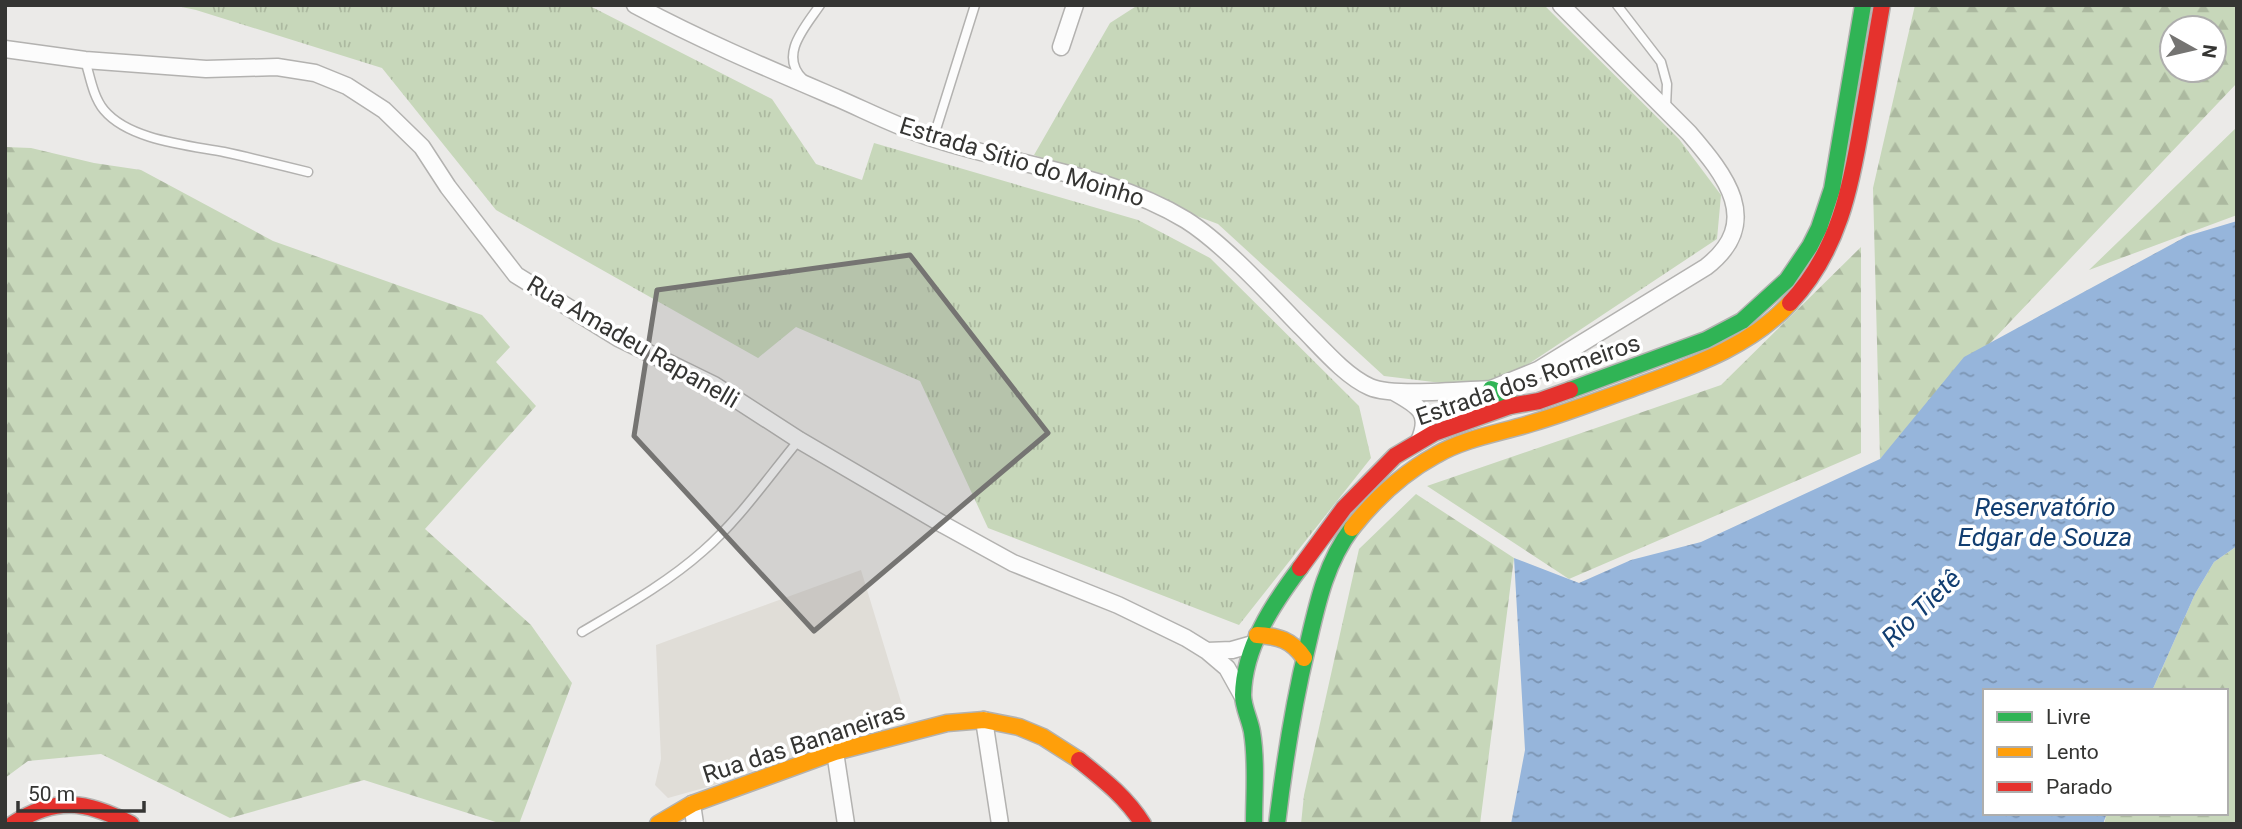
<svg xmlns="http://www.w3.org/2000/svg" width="2242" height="829" font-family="Roboto,sans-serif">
	<defs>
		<pattern id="grass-tufts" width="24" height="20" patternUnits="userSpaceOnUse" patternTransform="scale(1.75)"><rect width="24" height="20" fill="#c7d7ba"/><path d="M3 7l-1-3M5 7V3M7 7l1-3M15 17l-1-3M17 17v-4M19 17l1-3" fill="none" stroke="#acb9a0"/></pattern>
		<pattern id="forest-firs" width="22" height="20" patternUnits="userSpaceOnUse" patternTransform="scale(1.75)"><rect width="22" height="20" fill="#c7d7ba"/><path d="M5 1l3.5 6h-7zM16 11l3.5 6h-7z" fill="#acb9a0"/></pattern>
		<pattern id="water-ripples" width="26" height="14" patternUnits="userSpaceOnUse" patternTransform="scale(1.75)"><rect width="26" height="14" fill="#96b5db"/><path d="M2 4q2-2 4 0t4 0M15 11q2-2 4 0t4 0" fill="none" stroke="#7b94b2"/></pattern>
	</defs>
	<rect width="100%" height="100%" fill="#ebeae8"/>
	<path fill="#e0ddd7" d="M861,570L906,718L711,786L668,798L655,785L661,759L656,645Z"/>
	<path fill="url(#grass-tufts)" d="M172,5H588L772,99L816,164L862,180L874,143L1138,220L1210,258L1359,406L1371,458L1239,625L988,528L920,381L796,327L758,358L496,210L382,68L196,10Z
		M1138,5H1544L1679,139L1721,195L1717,239L1491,389L1384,376L1218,224L1034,155L1110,23Z"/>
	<path fill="url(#forest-firs)" fill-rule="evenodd" d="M1915,5H2237V83L1880,459L1873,188ZM2172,28H2214V70H2172Z
		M2237,126V215L2089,270L2237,127Z
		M5,147L31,148L94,163L141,170L273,241L482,315L510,347L496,362L536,406L425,529L531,625L572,683L519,824H502L364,780L230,818L101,754L28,761L5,778Z
		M1861,247V453L1569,579L1427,486L1721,385Z
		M1416,494L1514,558L1480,824H1301L1304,795L1359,549Z
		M2237,546V824H2104L2107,813H2226V691H2152L2195,594L2214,562Z"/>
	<path fill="url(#water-ripples)" d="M2237,221V546L2214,562L2195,594L2152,691H1985V813H2107L2103,824H1511L1525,750L1514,558L1579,583L1631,560L1701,542L1880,459L1964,357L2187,236Z"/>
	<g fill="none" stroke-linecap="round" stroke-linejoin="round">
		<defs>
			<path id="lane" d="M1617,5L1661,62L1667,84L1666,107
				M85,60C90,76 93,97 104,110C129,140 187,145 224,152C252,158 280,165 308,172
				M803,79C778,55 806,26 820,5
				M933,139L975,5
				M582,632C624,607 667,583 703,551C739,520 769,476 799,440"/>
			<path id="street" d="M635,5C700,40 769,69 837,98C869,112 902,129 935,139C1018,166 1110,174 1186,220C1224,244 1270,295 1302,328C1321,347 1345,376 1370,387C1392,397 1464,390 1491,389
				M1061,47L1075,5
				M5,49L85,60L206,69L277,67L315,73L347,86L384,110L422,147L448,187L516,275L618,338L714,385L799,440L944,525L1013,563L1118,605L1186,638L1207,651L1227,668L1242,695
				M1394,392C1417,405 1432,412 1419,441
				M1451,419L1491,389L1538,370L1706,267C1764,222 1725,175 1689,133L1561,5
				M1207,651L1232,650L1253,644
				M984,720L1000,824
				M835,752L846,824
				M692,804L695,824"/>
			<path id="fast" d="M1491,389L1508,396L1510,406
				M1570,390L1706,340L1742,321L1787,280L1810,246L1819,228L1832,189L1863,5
				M1254,824C1254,793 1257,762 1252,732C1250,720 1243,707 1243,695C1244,647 1273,604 1300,568
				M1277,824C1284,765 1293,706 1307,648C1317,605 1325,564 1352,528"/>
			<path id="slow" d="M1352,528C1375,499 1403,473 1436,455C1465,438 1500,433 1532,423C1566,413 1599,400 1633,388C1689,367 1749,348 1790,303
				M1257,635C1278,636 1292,640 1304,658
				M658,824L692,804L835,752L947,723L984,720L1019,727L1043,737L1079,760"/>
			<path id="jam" d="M1790,303C1838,252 1851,188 1862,121C1869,83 1875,44 1882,5
				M1300,568L1344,508L1395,456L1434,433L1510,406L1539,401L1570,390
				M1079,760C1104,780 1126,797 1143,824
				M13,824C56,796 87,801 131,824"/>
		</defs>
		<use href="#lane" stroke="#b3b2b0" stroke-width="11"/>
		<use href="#street" stroke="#b3b2b0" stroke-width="19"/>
		<use href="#fast" stroke="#b3b2b0" stroke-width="19"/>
		<use href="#slow" stroke="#b3b2b0" stroke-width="19"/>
		<use href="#jam" stroke="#b3b2b0" stroke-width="19"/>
		<use href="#lane" stroke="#fcfcfc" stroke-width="8"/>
		<use href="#street" stroke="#fcfcfc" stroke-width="16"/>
		<use href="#fast" stroke="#30b455" stroke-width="16"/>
		<use href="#slow" stroke="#ff9f0a" stroke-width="16"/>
		<use href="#jam" stroke="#e5322d" stroke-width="16"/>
	</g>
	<path fill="#757472" fill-opacity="0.2" stroke="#757472" stroke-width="5" stroke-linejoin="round" d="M910,255L1048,433L814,631L634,436L657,290Z"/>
	<g text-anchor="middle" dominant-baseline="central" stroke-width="7" stroke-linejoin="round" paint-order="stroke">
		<g font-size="24" fill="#353533" stroke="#fff">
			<text transform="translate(1022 162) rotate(17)">Estrada Sítio do Moinho</text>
			<text transform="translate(633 342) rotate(30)">Rua Amadeu Rapanelli</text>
			<text transform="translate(1528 380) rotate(-19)">Estrada dos Romeiros</text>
			<text transform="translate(804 743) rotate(-18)">Rua das Bananeiras</text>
		</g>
		<g font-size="26" font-style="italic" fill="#123e71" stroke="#fff">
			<text x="2045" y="507">Reservatório<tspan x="2045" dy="30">Edgar de Souza</tspan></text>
			<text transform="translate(1921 608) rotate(-44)">Rio Tietê</text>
		</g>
	</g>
	<rect width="2242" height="829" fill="none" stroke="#353533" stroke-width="14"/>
	<rect x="1983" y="689" width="245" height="126" fill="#ffffff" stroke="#aeaead" stroke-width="2"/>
	<rect x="1997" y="712" width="35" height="10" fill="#30b455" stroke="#aeaead" stroke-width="2"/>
	<text x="2046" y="724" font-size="21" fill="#353533">Livre</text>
	<rect x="1997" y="747" width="35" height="10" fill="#ff9f0a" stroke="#aeaead" stroke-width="2"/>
	<text x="2046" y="759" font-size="21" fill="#353533">Lento</text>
	<rect x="1997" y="782" width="35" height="10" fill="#e5322d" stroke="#aeaead" stroke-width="2"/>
	<text x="2046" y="794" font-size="21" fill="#353533">Parado</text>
	<g transform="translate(2193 49) rotate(98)"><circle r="33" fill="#ffffff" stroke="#aeaead" stroke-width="2"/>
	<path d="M0-5L12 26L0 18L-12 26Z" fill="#757472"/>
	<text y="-10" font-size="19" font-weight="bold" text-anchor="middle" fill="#353533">N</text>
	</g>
	<path d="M18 801v10h126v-10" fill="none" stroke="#353533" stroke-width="3.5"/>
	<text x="28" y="801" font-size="21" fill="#353533" stroke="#ffffff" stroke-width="5" paint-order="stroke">50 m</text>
</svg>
